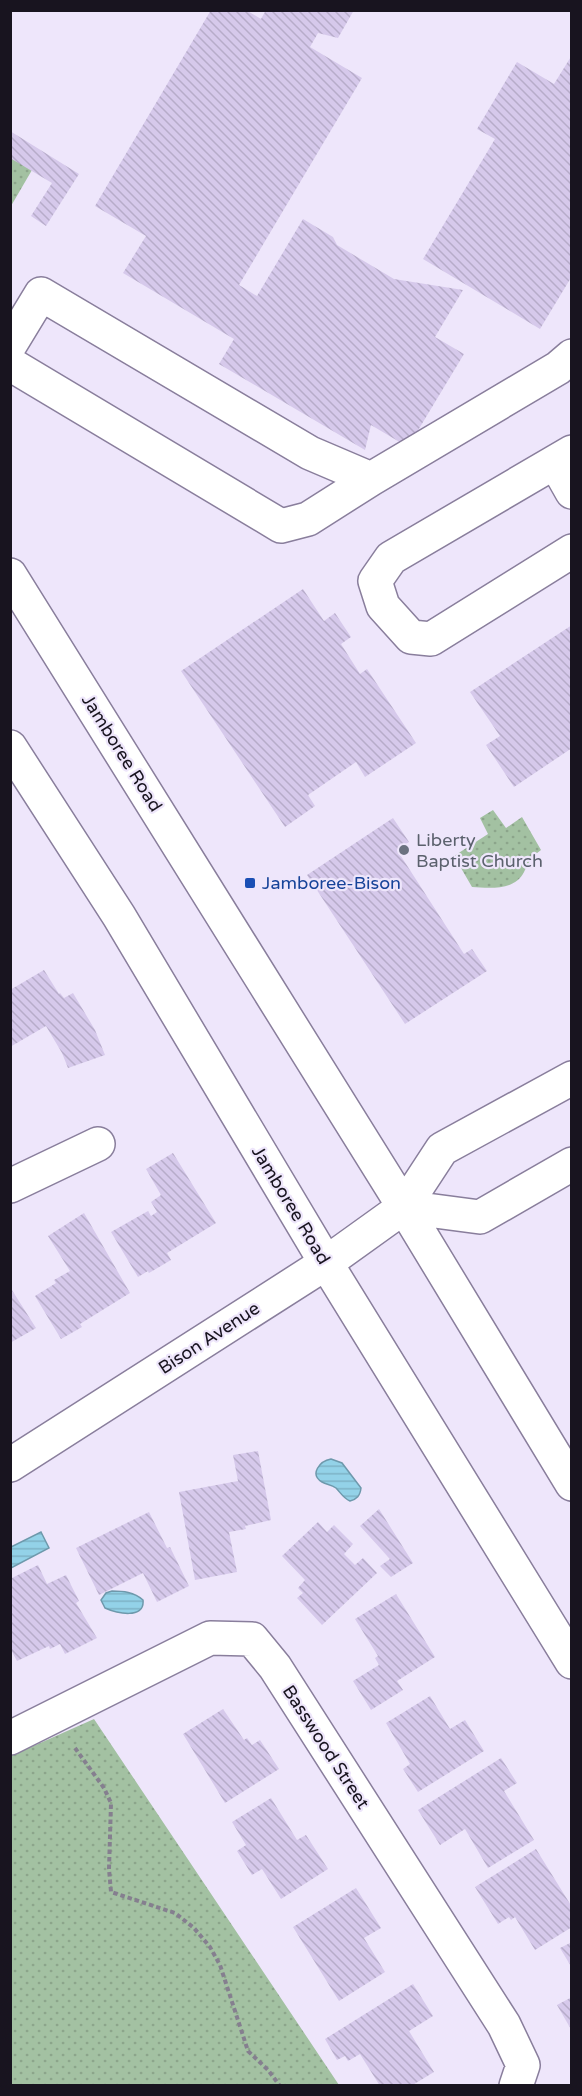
<svg xmlns="http://www.w3.org/2000/svg" width="582" height="2096" font-family="'Varela Round',sans-serif">
	<defs>
		<pattern id="park-dots" width="8" height="8" patternUnits="userSpaceOnUse" patternTransform="scale(1.5)"><rect width="8" height="8" fill="#a3c1a2"/><path d="M2 2h.1M6 6h.1" fill="none" stroke="#8ca58b" stroke-width="1.8" stroke-linecap="round"/></pattern>
		<pattern id="water-rules" width="6" height="5" patternUnits="userSpaceOnUse" patternTransform="scale(1.5)"><rect width="6" height="5" fill="#93d2e8"/><path d="M0 2.5h6" fill="none" stroke="#7eb3c7"/></pattern>
		<pattern id="building-back-hatch" width="6" height="6" patternUnits="userSpaceOnUse" patternTransform="scale(1.5)"><rect width="6" height="6" fill="#d6c9eb"/><path d="M-1 5l2 2M0 0l6 6M5-1l2 2" fill="none" stroke="#b7acc9"/></pattern>
	</defs>
	<rect width="100%" height="100%" fill="#eee6fb"/>
	<path fill="url(#park-dots)" d="M11,158L32,170L11,206Z
		M493,810L506,828L522,817L541,850C528,860 531,859 524,872C515,891 489,888 472,887L454,856L488,834L480,818Z
		M94,1719L339,2085H11V1756Z"/>
	<path fill="url(#water-rules)" stroke="#6e99ac" stroke-width="1.5" d="M331,1459L342,1463L361,1488C360,1496 357,1499 350,1501C343,1498 341,1493 336,1488C331,1484 327,1485 322,1482C309,1474 320,1461 331,1459Z
		M41,1532L49,1548L11,1568V1547Z
		M112,1591C123,1591 134,1592 143,1600C145,1620 116,1613 105,1608L101,1600L106,1593Z"/>
	<path fill="url(#building-back-hatch)" d="M211,10H246L261,19L266,10H354L338,38L318,33L310,47L362,78L239,285L257,296L303,219L333,237L337,245L394,279L463,290L435,337L464,354L408,447L371,425L365,450L219,364L234,339L123,273L146,236L95,206Z
		M572,55V276L540,329L423,259L495,139L477,129L517,62L554,84Z
		M10,131L79,174L46,226L31,216L52,183L10,158Z
		M303,589L324,621L335,613L351,637L341,644L360,674L367,669L416,743L365,777L356,762L308,795L315,806L285,827L181,671Z
		M572,625V748L514,787L486,745L500,736L470,692Z
		M393,818L409,842L397,850L464,954L472,949L487,971L405,1024L307,875Z
		M44,970L59,994L60,993L64,998L73,993L95,1030L105,1055L68,1068L62,1053L46,1026L10,1047V990Z
		M173,1153L216,1223L167,1253L171,1260L149,1273L148,1271L138,1277L111,1232L148,1211L151,1216L157,1212L151,1202L161,1195L146,1169Z
		M84,1213L130,1293L80,1324L82,1327L61,1339L35,1296L56,1283L54,1280L70,1271L48,1236Z
		M10,1287L36,1328L10,1343Z
		M258,1451L271,1520L245,1526L246,1529L229,1532L237,1572L195,1580L179,1492L238,1481L233,1455Z
		M379,1509L413,1563L391,1577L380,1566L390,1559L360,1526Z
		M149,1512L167,1548L170,1547L189,1586L157,1602L143,1573L99,1595L76,1548Z
		M318,1522L327,1532L334,1525L353,1544L344,1554L355,1565L363,1558L377,1573L322,1625L297,1598L303,1593L298,1588L305,1580L282,1556Z
		M38,1565L47,1584L66,1575L79,1601L76,1603L97,1638L65,1654L60,1644L50,1649L49,1646L17,1661L10,1648V1579Z
		M396,1594L435,1657L397,1681L403,1690L371,1710L353,1681L379,1665L375,1658L378,1656L355,1619Z
		M430,1696L450,1729L465,1720L484,1751L418,1792L403,1769L410,1764L386,1723Z
		M223,1709L244,1740L247,1738L252,1745L260,1740L279,1769L225,1803L183,1734Z
		M501,1758L517,1783L504,1791L534,1840L488,1868L465,1829L440,1845L418,1810Z
		M271,1798L297,1840L306,1835L328,1869L281,1899L262,1869L252,1875L237,1851L246,1845L232,1822Z
		M536,1849L572,1907V1927L535,1950L515,1917L511,1920L509,1917L498,1924L475,1887Z
		M356,1888L381,1928L364,1938L385,1972L339,2001L293,1927Z
		M572,1942V1968L560,1948Z
		M413,1984L433,2016L409,2031L434,2072L411,2086H380L360,2054L348,2061L345,2056L337,2060L325,2039Z
		M572,1997V2031L557,2005Z"/>
	<g fill="none" stroke-linecap="round" stroke-linejoin="round">
		<defs>
			<path id="minor" d="M10,345L41,294L310,453L371,479
				M10,364L281,526L308,519L371,479L558,368L572,356
				M572,452L391,558L375,581L383,606L411,637L431,639L572,551
				M555,462L572,492
				M10,1186L98,1144
				M10,1465L326,1263
				M10,1738L210,1638L252,1639L275,1667L504,2025L523,2065L516,2086"/>
			<path id="major" d="M10,575L404,1207L572,1484
				M10,747L119,916L326,1263L572,1662
				M404,1207L480,1217L572,1164
				M326,1263L404,1207L442,1149L572,1078"/>
		</defs>
		<use href="#minor" stroke="#897e9c" stroke-width="36"/>
		<use href="#major" stroke="#897e9c" stroke-width="36"/>
		<path stroke="#857f8f" stroke-width="4" stroke-dasharray="4.5 3" stroke-linecap="butt" d="M75,1748L104,1788L111,1803L109,1869L111,1892L175,1913L194,1928L210,1947L220,1965L248,2051L268,2070L280,2086"/>
		<use href="#minor" stroke="#fff" stroke-width="33"/>
		<use href="#major" stroke="#fff" stroke-width="33"/>
	</g>
	<circle fill="#6b7280" stroke="#eee6fb" stroke-width="2" cx="404" cy="850" r="6"/>
	<rect fill="#1a4fb4" stroke="#eee6fb" stroke-width="2" x="244" y="877" width="12" height="12" rx="3"/>
	<g text-anchor="middle" dominant-baseline="central" stroke-width="4.5" stroke-linejoin="round" paint-order="stroke">
		<g font-size="18" fill="#18141f" stroke="#eee6fb">
			<text transform="translate(122 753) rotate(58)">Jamboree Road</text>
			<text transform="translate(291 1205) rotate(59)">Jamboree Road</text>
			<text transform="translate(209 1338) rotate(-33)">Bison Avenue</text>
			<text transform="translate(326 1747) rotate(57)">Basswood Street</text>
		</g>
		<g font-size="18" fill="#5b616d" stroke="#eee6fb" text-anchor="start">
			<text x="416" y="840">Liberty<tspan x="416" dy="21">Baptist Church</tspan></text>
		</g>
		<g font-size="18" fill="#164399" stroke="#eee6fb" text-anchor="start">
			<text x="262" y="883">Jamboree-Bison</text>
		</g>
	</g>
	<rect width="582" height="2096" fill="none" stroke="#18141f" stroke-width="24"/>
</svg>
